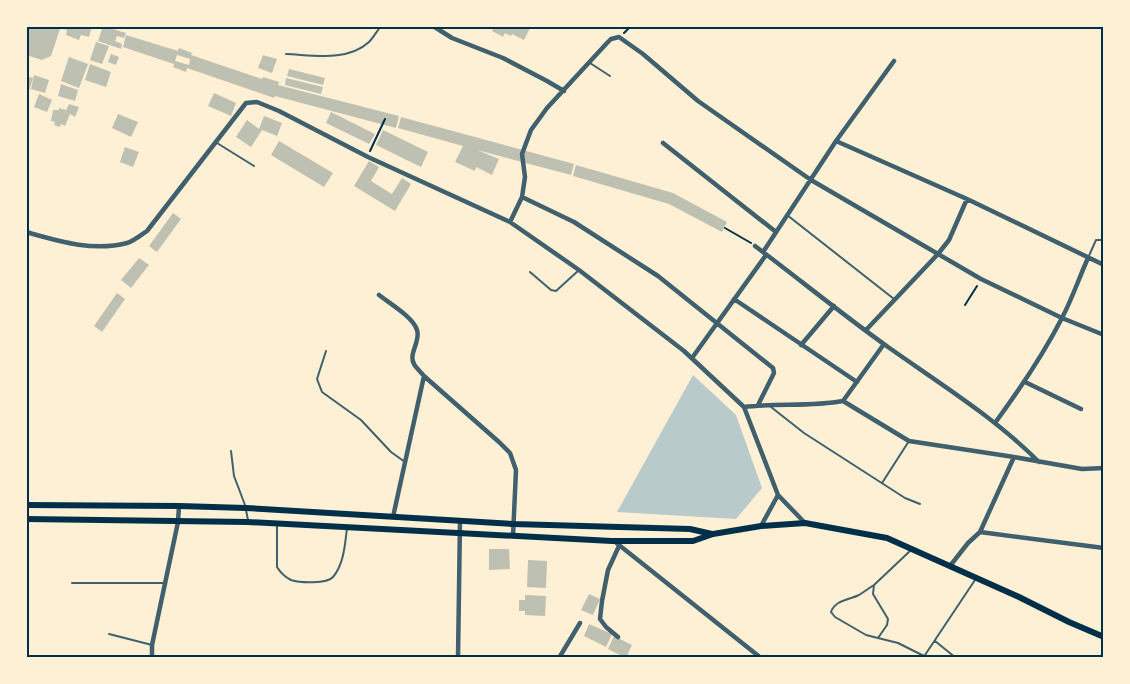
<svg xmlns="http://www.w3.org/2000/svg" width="1130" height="684" font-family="Karla,sans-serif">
	<rect width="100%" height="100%" fill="#fdf0d5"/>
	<path fill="#b9caca" d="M693,375L736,415L762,488L736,519L617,512Z"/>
	<path fill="#bec0b2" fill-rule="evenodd" d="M26,26H61L51,56L42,60L26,55Z
		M65,26H92L89,37L81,35L79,40L66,35L67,30L64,29Z
		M103,26L126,33L124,38L117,36L115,41L122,44L121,49L98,41Z
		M494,26H531L524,40L512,34L511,36L505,33L503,37L492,31Z
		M126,35L178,51L179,48L192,53L191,55L262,79L263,77L279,82L278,85L399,116L396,128L275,96L274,98L187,68L186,72L173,67L174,64L123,47ZM177,55L190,59L189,65L175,61Z
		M96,42L109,46L102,64L90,60Z
		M111,54L119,57L116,65L108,62Z
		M263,55L277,59L272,73L258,68Z
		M69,57L88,64L79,88L61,81Z
		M90,64L111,72L106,87L85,80Z
		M289,69L325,78L323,85L287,76Z
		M34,75L49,80L45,93L31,89Z
		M26,76L33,78L27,98H26Z
		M286,78L323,87L321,94L285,85Z
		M61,84L78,90L75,101L58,96Z
		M214,93L236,103L231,116L208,106Z
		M39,94L52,100L47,112L34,107Z
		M69,104L79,107L75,117L70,114L65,126L61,124L60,127L54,125L55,122L51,121L53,110H59V108L66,110Z
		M331,112L375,134L369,144L326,123Z
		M118,114L138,122L131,137L112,128Z
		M264,116L282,123L277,136L262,130L251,147L236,137L247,120L259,129Z
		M401,117L574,164L571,175L477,150L499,159L492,175L476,167L475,171L455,162L463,146L398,128Z
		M383,130L428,152L421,167L376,145Z
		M279,141L333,173L324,187L271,155Z
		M125,147L139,152L133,167L120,162Z
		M369,161L379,167L371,181L392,194L402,178L411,184L395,211L354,186Z
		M576,165L673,193L727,222L722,232L669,204L573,176Z
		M173,213L181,219L157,252L149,246Z
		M139,258L149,265L131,288L121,280Z
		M117,293L125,299L102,332L94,326Z
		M489,549H509L510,569L489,570Z
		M528,560L547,561L546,588L527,587Z
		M589,594L600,599L593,615L581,610Z
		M525,595L546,596L545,616L525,615V611H519V600H525Z
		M589,624L612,634L606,647L584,636Z
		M614,636L632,645L626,658L608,649Z"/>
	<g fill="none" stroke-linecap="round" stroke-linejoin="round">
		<path stroke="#003049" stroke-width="2" d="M624,33L631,26
			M370,151L385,119
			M725,228L751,243
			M965,305L977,286"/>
		<path stroke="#3f606c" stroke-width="2" d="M286,54C313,55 347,62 369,42C373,38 377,31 381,26
			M590,63L610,76
			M217,143L254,166
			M787,215L894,299
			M1088,258L1096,240H1104
			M530,272L551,290L556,291L579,270
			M326,351L317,379L322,392L361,420L391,452L405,462
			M771,407L804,433L905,498L920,504
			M231,451L234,476L245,505
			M882,483L909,441
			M246,510L248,520
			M277,526V567C280,572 285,577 291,580C300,583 327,584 333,577C344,564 345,544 347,528
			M72,583H165
			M874,585C869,588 864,592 859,595C849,600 835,600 831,612L835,617L866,635L898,643L924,656
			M109,634L152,645
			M878,638L887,625L888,619L873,594L874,585L910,551
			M935,641L956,658
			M923,658L975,580"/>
		<path stroke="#3f606c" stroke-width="4.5" d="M433,26L452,38L503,58L547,81L564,91
			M836,141L967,199L1104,265
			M663,143L776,232
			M522,197L574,222L658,276L773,368L774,373L758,405
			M510,222L522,197L525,177L522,154L531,130L547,108L607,43L611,39L619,37L643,54L698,101L811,180L981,279L1062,318L1104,335
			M26,232C58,241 93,252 127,243C134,241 141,235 147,231L246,103L257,102L279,111L368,157L510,222L579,270L684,351L744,407L778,495L805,523
			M755,246C799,279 843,315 888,347C939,383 994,417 1039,462
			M763,252L836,141L894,61
			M379,295C389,303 413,317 417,330C421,341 408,354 414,364C416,368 421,372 424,376L499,442L510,453L516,470L513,536
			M734,299L857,382
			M866,330L938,254L949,240L967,199
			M801,345L834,306
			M692,358L766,255
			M1025,382L1081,409
			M843,401L909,441L1014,457L1082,469L1104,468
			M744,407C777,403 811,407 843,401L884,344
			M995,423C1020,389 1043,355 1062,318C1072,299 1079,278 1088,258
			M393,517L424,376
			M761,526L778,495
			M980,532L1104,548
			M614,541L761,658
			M950,566L968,543L980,532L1014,457
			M618,637L606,627L600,619L602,601L608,570L619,546
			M152,658V645L178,522L179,506
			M458,658L460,521
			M559,658L580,623
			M1103,658L1104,636"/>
		<path stroke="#003049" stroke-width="6" d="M26,505L179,506L246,508L513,524L690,529L712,534
			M26,519L248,522L612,541H693L713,534L761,526L805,523L887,538L1019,597L1069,622L1104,637"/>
	</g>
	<rect width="1130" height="684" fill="none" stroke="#fdf0d5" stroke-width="55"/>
	<rect x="28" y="28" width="1074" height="628" fill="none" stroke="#003049" stroke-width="2"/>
</svg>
